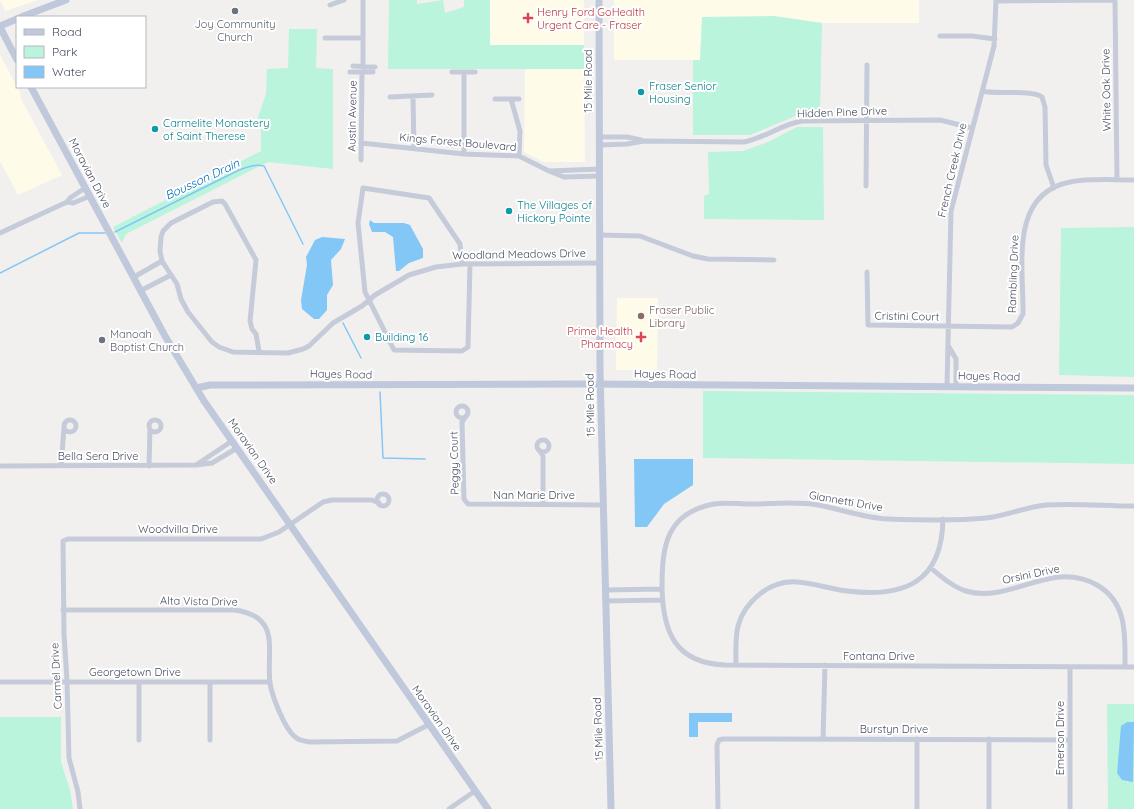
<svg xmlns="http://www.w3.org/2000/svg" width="1134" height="809" font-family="Quicksand,sans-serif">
	<rect width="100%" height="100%" fill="#f2f0ef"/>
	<path fill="#fefce8" d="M0,0H38L5,11Z
		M490,0H584V45H490Z
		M614,0H919V23H822L774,16L702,17L700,60H614Z
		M0,55L20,92L21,99L62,175L18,195L0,161Z
		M525,69H584L585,162H544L524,152Z
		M617,298H658L657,370H616Z"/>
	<path fill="#baf4dc" d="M389,0H417V4L443,0L445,13L464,7V0H490V45H584V69H388Z
		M774,16L822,23L820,114L798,115L750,135H693V60H700L702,17Z
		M289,29H317L316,68L333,69V169L268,162L126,234L122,243L113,227L261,151V133L258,117L266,94L267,69L288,68Z
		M797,127H823L824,220L704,219V196L709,194L708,152L743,151L768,142Z
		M1134,227V377L1059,375L1061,228Z
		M703,391L1134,395V464L703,458Z
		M1107,704H1134V809H1108Z
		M61,717V762L70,790L73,809H0V717Z"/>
	<path fill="#82c7f6" d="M370,220L374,223H404L410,225L423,249V258L409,263L399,271H396L393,237L385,232H372L369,224Z
		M322,237L345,239L341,249L331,260L333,285L327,295V310L319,319H314L302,309L301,300L307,265L306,257L315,240Z
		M634,459H693V485L664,504L647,527H635Z
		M689,713H732V722H698V737H689Z
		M1127,722H1134L1133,782L1122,780L1117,773L1121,726Z"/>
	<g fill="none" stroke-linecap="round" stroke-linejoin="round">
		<path stroke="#82c7f6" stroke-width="1.5" d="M115,232L239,170C248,167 254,164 264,166L303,244
			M0,273L79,233H105
			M343,323L361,358
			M380,392L383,458L425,459"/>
		<path stroke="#c5cbd8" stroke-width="5" d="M1115,0L1117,180
			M996,1L1115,0
			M330,5L344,0
			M940,36H972L995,39
			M325,38H363
			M353,66L375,67
			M363,67V0
			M350,72H373
			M452,72H475
			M982,91C998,95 1030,89 1042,97L1045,107L1046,165L1054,188
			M413,96L414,149
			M390,97L432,95
			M495,99H519
			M511,99L520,131L519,156
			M600,137H627L641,140
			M361,143L464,154L519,156L549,171
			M600,145L627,144L644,141L744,142C765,138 782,124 802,121L940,120L972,128
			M464,154V72
			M361,160L362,72
			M600,176L564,177L549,171L600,169
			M866,186L867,65
			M85,188L70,198L67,202L73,203L90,196
			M0,233L67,202
			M600,235L640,236L693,256L708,259L774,260
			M462,264L460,244L429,198L363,188L358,223L365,292L394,350L462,351L468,347L470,264
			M867,272L868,325L1012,327L1018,323L1023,314C1024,269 1008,194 1070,182C1090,178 1113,180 1134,180
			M134,277L162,261
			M142,290L171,275
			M949,347L956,359V386
			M259,351L256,334L252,329L250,321L256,260L225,204L222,201L213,202L171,223L163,231L161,237L160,251L162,261L177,284L181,299L188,312L212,342L219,347L233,352L288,353L303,349L309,346L333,323L362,306L375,295L409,275L436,267L462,264L600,263
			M947,386L951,211L994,46L996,0
			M456 412a6 6 0 1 1 12 0a6 6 0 1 1-12 0Z
			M466,416L462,422L464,499L468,504L603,505
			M64 426a6 6 0 1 1 12 0a6 6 0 1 1-12 0Z
			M149 426a6 6 0 1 1 12 0a6 6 0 1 1-12 0Z
			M537 446a6 6 0 1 1 12 0a6 6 0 1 1-12 0Z
			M232,441L196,465L212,463L237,448
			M540,451L543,456V505
			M0,466L196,465
			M61,466L64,428
			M149,466L150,429
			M377 500a6 6 0 1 1 12 0a6 6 0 1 1-12 0Z
			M1134,506C1105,506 1075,503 1046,505C1025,507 1006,516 986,518C957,521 918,520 888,519C864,518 841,509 818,505C796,501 772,504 750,504C738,504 725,502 714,504C666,513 662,546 662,588C663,632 675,663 725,665L1134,667
			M931,568C941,577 953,587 966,591C1011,604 1051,559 1097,585C1128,603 1125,636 1125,667
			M605,590L662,589
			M605,601L663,600
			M63,610H235C282,617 266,650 270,683C272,696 284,727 294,736C299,741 304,741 311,742L397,741L428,725
			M736,665C736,652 735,638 738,626C745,601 770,580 797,582C814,583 830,589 847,591C905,598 942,582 943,519
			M0,682H270
			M823,739L825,665
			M917,739V809
			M989,739V809
			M139,740V682
			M210,740V682
			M80,809L78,792L69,758L67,681L64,634L63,541L68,539H261L279,532L323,502L332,500H372L379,503
			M449,809L475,791
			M718,809L717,745L719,740L723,739L1070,740
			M1070,809V667"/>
		<path stroke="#c0c8db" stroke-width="7" d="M599,0L600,371L611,809
			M21,17L66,0
			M0,26L17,19
			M0,27L17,60
			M31,87L165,336L204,401L488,809
			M196,388L210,385L586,384L1134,388"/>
	</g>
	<g fill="#6b7280" stroke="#fff" stroke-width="1.5">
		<circle cx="235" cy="11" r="4"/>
		<circle cx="102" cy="340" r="4"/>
	</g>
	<g fill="#e0444e" stroke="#fff" stroke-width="1.5">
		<path d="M526 12h4v4h4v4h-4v4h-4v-4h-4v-4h4z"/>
		<path d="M639 331h4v4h4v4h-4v4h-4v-4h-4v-4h4z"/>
	</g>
	<g fill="#0f9aa8" stroke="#fff" stroke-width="1.5">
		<circle cx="641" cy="92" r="4"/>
		<circle cx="155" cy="129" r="4"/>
		<circle cx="509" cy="211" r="4"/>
		<circle cx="367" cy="337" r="4"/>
	</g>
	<circle fill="#8d6e63" stroke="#fff" stroke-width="1.5" cx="641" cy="316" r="4"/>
	<g text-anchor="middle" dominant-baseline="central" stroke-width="4" stroke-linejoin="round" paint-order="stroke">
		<g font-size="11" fill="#be3a42" stroke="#fff" text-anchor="start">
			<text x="537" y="12">Henry Ford GoHealth<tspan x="537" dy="13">Urgent Care - Fraser</tspan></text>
			<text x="633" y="331" text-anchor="end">Prime Health<tspan x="633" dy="13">Pharmacy</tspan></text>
		</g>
		<g font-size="11" fill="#5b616d" stroke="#fff">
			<text x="235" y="24">Joy Community<tspan x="235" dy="13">Church</tspan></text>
			<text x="110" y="334" text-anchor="start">Manoah<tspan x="110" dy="13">Baptist Church</tspan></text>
		</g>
		<g font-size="11" fill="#454e5f" stroke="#fff">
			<text transform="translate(588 81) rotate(-90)">15 Mile Road</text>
			<text transform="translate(1106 90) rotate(-91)">White Oak Drive</text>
			<text transform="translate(842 112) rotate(-2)">Hidden Pine Drive</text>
			<text transform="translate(352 116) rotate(-89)">Austin Avenue</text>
			<text transform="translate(458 142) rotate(5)">Kings Forest Boulevard</text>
			<text transform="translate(952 170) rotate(-77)">French Creek Drive</text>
			<text transform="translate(90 173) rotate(62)">Moravian Drive</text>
			<text transform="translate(519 254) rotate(-1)">Woodland Meadows Drive</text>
			<text transform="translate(1013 274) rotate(-88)">Rambling Drive</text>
			<text transform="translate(907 316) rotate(1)">Cristini Court</text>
			<text transform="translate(341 374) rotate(1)">Hayes Road</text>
			<text transform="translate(665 374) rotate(1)">Hayes Road</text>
			<text transform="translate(989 376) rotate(1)">Hayes Road</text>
			<text transform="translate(590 405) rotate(-91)">15 Mile Road</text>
			<text transform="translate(253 451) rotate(55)">Moravian Drive</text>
			<text x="98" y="456">Bella Sera Drive</text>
			<text transform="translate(454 463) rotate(-91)">Peggy Court</text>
			<text x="534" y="495">Nan Marie Drive</text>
			<text transform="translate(846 501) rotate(10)">Giannetti Drive</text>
			<text x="178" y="529">Woodvilla Drive</text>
			<text transform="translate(1031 574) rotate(-12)">Orsini Drive</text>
			<text transform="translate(199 601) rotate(1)">Alta Vista Drive</text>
			<text x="879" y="656">Fontana Drive</text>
			<text x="135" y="672">Georgetown Drive</text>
			<text transform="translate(56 676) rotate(-93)">Carmel Drive</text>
			<text transform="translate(437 718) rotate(55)">Moravian Drive</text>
			<text transform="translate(598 729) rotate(-92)">15 Mile Road</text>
			<text x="894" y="729">Burstyn Drive</text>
			<text transform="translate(1060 738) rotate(-90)">Emerson Drive</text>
		</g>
		<g font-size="11" fill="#0d838f" stroke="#fff" text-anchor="start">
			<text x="649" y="86">Fraser Senior<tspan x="649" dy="13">Housing</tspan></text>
			<text x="163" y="123">Carmelite Monastery<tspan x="163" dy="13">of Saint Therese</tspan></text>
			<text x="517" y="205">The Villages of<tspan x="517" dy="13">Hickory Pointe</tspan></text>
			<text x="375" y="337">Building 16</text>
		</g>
		<g font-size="11" fill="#785e54" stroke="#fff" text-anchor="start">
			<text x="649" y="310">Fraser Public<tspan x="649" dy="13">Library</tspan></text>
		</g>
		<g font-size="12" font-style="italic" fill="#006db8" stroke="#fff">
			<text transform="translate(202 179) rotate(-25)">Bousson Drain</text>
		</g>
	</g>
	<rect x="16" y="16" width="130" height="72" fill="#ffffff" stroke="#b5b8bf"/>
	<rect x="24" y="29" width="20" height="6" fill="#c0c8db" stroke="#b5b8bf"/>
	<text x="52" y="36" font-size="12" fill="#454e5f">Road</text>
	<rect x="24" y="46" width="20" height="12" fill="#baf4dc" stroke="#b5b8bf"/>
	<text x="52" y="56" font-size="12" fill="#454e5f">Park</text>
	<rect x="24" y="66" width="20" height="12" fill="#82c7f6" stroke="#b5b8bf"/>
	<text x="52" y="76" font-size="12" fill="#454e5f">Water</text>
</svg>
